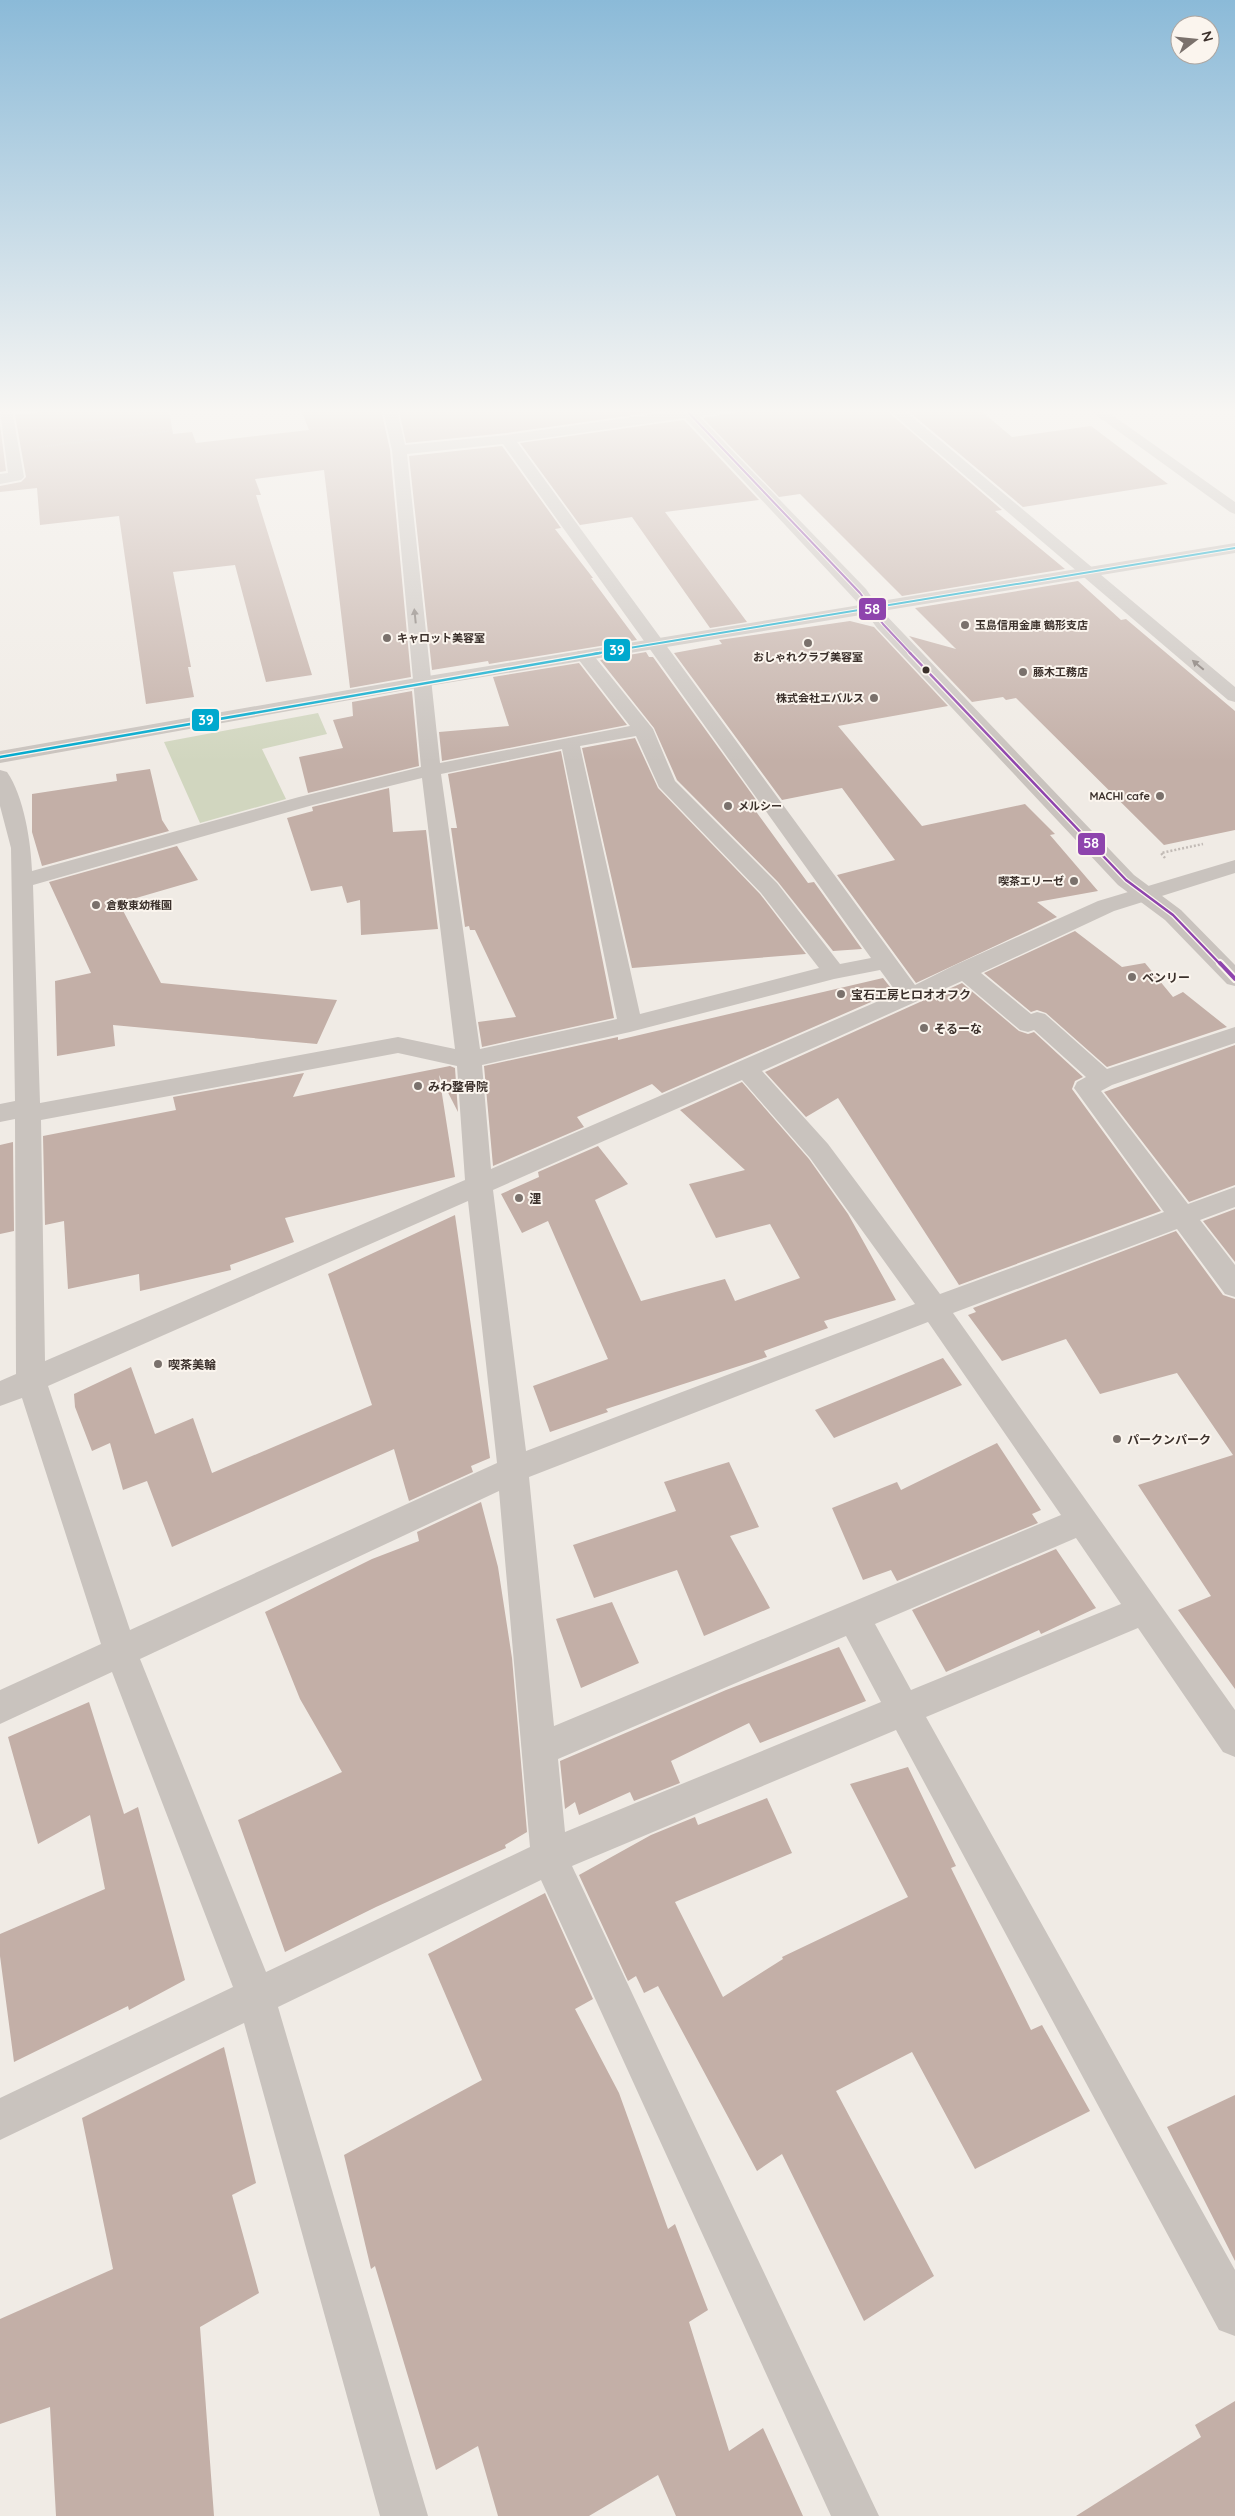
<svg xmlns="http://www.w3.org/2000/svg" width="1235" height="2516" font-family="Quicksand,'Noto Sans JP',sans-serif">
	<rect width="100%" height="100%" fill="#f0ebe5"/>
	<path fill="#d1d6bf" d="M318,713L327,734L262,749L286,799L200,823L164,742Z"/>
	<path fill="#c3afa7" d="M60,410H169L173,434L192,432L196,443L309,430L301,410H381L390,450L411,677L350,688L324,470L255,479L261,495H256L312,675L266,682L235,565L173,572L191,667H188L194,697L146,704L119,516L40,525L37,488L0,492V486L21,482L26,477L15,415Z
		M399,410H661L662,411L507,433L406,443Z
		M750,410H886L1002,510L995,511L1065,569L902,596L800,494L779,497L703,418Z
		M907,410H980L1012,437L1091,426L1168,484L1023,507Z
		M684,420L759,500L665,512L747,622L710,628L632,517L580,525L520,443Z
		M0,425L6,471L0,472Z
		M502,446L561,528L555,529L593,578H591L637,640L489,664L488,661L432,670L409,456Z
		M1078,581L1121,620L1126,619L1235,711V830L1164,845L1016,698L1006,700L1003,697L972,702L909,636L956,649L915,608Z
		M850,621L874,627L948,706L838,726L922,826L1025,804L1055,834L1050,835L1098,891L1037,902L1057,917L916,983L837,875L895,860L842,788L782,800L674,653L722,644L719,640Z
		M646,652L649,657H653L759,804L752,806L808,883L814,882L862,949L833,951L778,882L677,780L654,728L600,660Z
		M579,663L627,725L442,761L439,732L509,726L493,677Z
		M412,691L419,766L308,793L299,757L343,748L333,720L353,716L352,702Z
		M635,738L658,788L760,894L806,954L632,968L582,748Z
		M561,751L614,1018L482,1047L478,1022L516,1017L475,930H470L469,926L465,927L451,828H457L448,774Z
		M150,769L162,820L169,831L42,866L32,832V794L117,781L116,774Z
		M389,788L393,832L426,830L438,929L361,935L360,900L347,903L342,886L311,891L287,818L313,811L312,807Z
		M177,846L198,880L119,903L161,983L337,1000L317,1044L113,1025L115,1046L57,1056L55,981L91,973L49,882Z
		M1075,931L1122,967L1145,963L1173,997L1183,992L1227,1027L1107,1067L1046,1013L1037,1010L1031,1012L984,973Z
		M883,978L894,992L662,1093L652,1084L577,1117L584,1127L493,1166L484,1066L618,1037V1040Z
		M962,983L1019,1031L1028,1034L1034,1032L1083,1077L1075,1081L1072,1089L1161,1211L959,1285L838,1098L806,1117L765,1072Z
		M1235,1045V1185L1189,1202L1104,1092Z
		M450,1066L455,1068L458,1112L439,1075L455,1177L285,1218L294,1242L230,1265L231,1270L140,1291L139,1274L68,1289L64,1221L45,1225L43,1136L176,1110L173,1097L304,1073L293,1097Z
		M742,1082L809,1159L848,1214L896,1300L824,1321L828,1328L764,1351L767,1357L606,1409L608,1412L550,1432L533,1386L608,1359L548,1221L522,1233L501,1194L539,1177L538,1172L598,1146L628,1184L595,1200L641,1301L725,1279L735,1301L800,1278L770,1224L716,1238L689,1184L745,1170L680,1110Z
		M13,1142L14,1231L0,1234V1145Z
		M1235,1209V1262L1203,1221Z
		M455,1215L490,1458L471,1466L473,1472L409,1501L394,1449L172,1547L147,1481L123,1490L110,1443L92,1451L75,1407L74,1394L131,1367L155,1434L193,1418L212,1473L372,1405L328,1274Z
		M1176,1231L1223,1295L1235,1299V1689L1178,1610L1211,1596L1138,1485L1233,1455L1177,1373L1100,1394L1066,1339L1002,1361L968,1315L976,1312L973,1308Z
		M943,1358L962,1385L834,1438L815,1410Z
		M997,1443L1041,1510L1032,1514L1038,1523L897,1581L891,1570L863,1580L832,1508L897,1482L901,1490Z
		M729,1462L759,1527L730,1536L770,1608L704,1636L677,1570L594,1598L573,1545L676,1511L664,1482Z
		M481,1502L498,1567L512,1658L527,1832L505,1845L506,1848L376,1907L285,1952L238,1820L342,1772L300,1699L265,1612L372,1559L419,1541L417,1532Z
		M1056,1549L1096,1608L1041,1634L1039,1630L946,1672L912,1610Z
		M612,1602L639,1663L581,1688L556,1619Z
		M839,1647L866,1701L760,1743L749,1723L671,1761L680,1783L634,1801L630,1792L579,1815L575,1802L565,1809L560,1761L726,1690Z
		M89,1702L124,1814L138,1807L185,1980L129,2010L128,2006L14,2062L0,1956V1934L105,1889L90,1815L38,1844L8,1737Z
		M908,1767L956,1866L951,1868L1031,2030L1042,2025L1090,2111L975,2169L912,2052L836,2091L934,2276L864,2321L782,2154L757,2171L658,1986L644,1993L636,1976L628,1981L579,1875L651,1835L695,1817L698,1825L767,1798L792,1853L675,1902L723,1997L783,1959L782,1957L908,1897L850,1784Z
		M545,1893L593,1999L575,2009L619,2093L668,2229L675,2224L708,2310L689,2322L729,2451L763,2428L803,2516H676L658,2475L589,2516H498L478,2446L436,2470L375,2266L371,2269L344,2155L482,2080L428,1954Z
		M224,2047L256,2183L232,2195L259,2293L200,2327L214,2516H56L50,2407L0,2424V2319L113,2269L82,2118Z
		M1235,2095V2261L1167,2127Z
		M1235,2401V2516H1076L1201,2437L1195,2425Z"/>
	<g fill="none" stroke-linecap="round" stroke-linejoin="round">
		<path stroke="#c2bbb6" stroke-width="2" stroke-dasharray="1 1" stroke-linecap="butt" d="M39,447L170,431"/>
		<path stroke="#c2bbb6" stroke-width="2.5" stroke-dasharray="2 2" stroke-linecap="butt" d="M1165,858L1161,853L1203,844"/>
		<path fill="#c9c3be" fill-rule="evenodd" d="M0,410H12L24,477L21,480L0,484V474L8,473Z
			M383,410H397L405,445L507,435L682,410H720L713,414L517,442L915,985L955,965L1098,901L1235,860V873L1114,911L981,973L1031,1014L1037,1012L1045,1014L1107,1069L1235,1027V1043L1112,1085L1101,1091L1188,1204L1235,1187V1207L1200,1220L1235,1265V1297L1225,1294L1177,1229L953,1313L1235,1710V1757L1223,1752L1138,1628L926,1717L1235,2270V2336L1219,2330L896,1730L572,1866L879,2516H831L541,1880L278,2007L428,2516H380L244,2023L0,2140V2098L233,1987L112,1672L0,1724V1690L101,1644L22,1398L0,1406V1381L16,1374L15,1119L0,1122V1104L15,1101L11,848L0,806V770L7,772C24,796 31,843 32,871L299,797L421,767L392,450ZM503,444L871,958L840,964L777,883L675,781L653,729L590,651H578L575,655L630,726L440,763L407,454ZM636,736L659,787L761,893L819,968L640,1014L580,746ZM562,749L617,1019L480,1049L441,774ZM422,778L455,1049L398,1037L40,1103L33,885L313,805ZM880,970L897,993L491,1169L482,1065L630,1032L834,979ZM962,981L1020,1030L1028,1032L1034,1030L1086,1077L1077,1082L1074,1088L1164,1212L940,1294L828,1144L762,1071ZM398,1053L457,1066L465,1180L45,1361L41,1120ZM742,1080L810,1158L915,1304L526,1451L493,1190ZM468,1201L497,1463L130,1630L48,1386ZM928,1322L1061,1515L554,1726L529,1477ZM499,1491L530,1847L266,1972L140,1659ZM1076,1538L1121,1604L911,1690L875,1624ZM846,1636L881,1702L565,1832L558,1759Z
			M888,410H904L1235,687V702L1228,700Z"/>
		<path fill="#c9c3be" fill-rule="evenodd" d="M690,410L694,411L866,589L875,602L1235,543V553L882,611L1134,875L1181,910L1235,965V986L1227,984L1165,920L1118,885L877,628L867,614L422,687L0,763V751L422,677L860,605L684,417L682,414L684,411Z
			M1089,410H1105L1235,502V514L1230,512Z"/>
		<defs>
			<path id="bus-1-far2" d="M686,410L860,593L883,624L911,654"/>
			<path id="bus-1-far1" d="M910,653L1126,880L1173,915L1221,965"/>
			<path id="bus-1" d="M1220,963L1235,979"/>
			<path id="bus-2-far1" d="M593,654L1235,548"/>
			<path id="bus-2" d="M0,757L600,653"/>
		</defs>
		<use href="#bus-1-far2" stroke="#fbf5ee" stroke-width="4"/>
		<use href="#bus-1-far1" stroke="#fbf5ee" stroke-width="5"/>
		<use href="#bus-1" stroke="#fbf5ee" stroke-width="8"/>
		<use href="#bus-2-far1" stroke="#fbf5ee" stroke-width="4"/>
		<use href="#bus-2" stroke="#fbf5ee" stroke-width="5"/>
		<use href="#bus-1-far2" stroke="#8e44ad" stroke-width="2"/>
		<use href="#bus-1-far1" stroke="#8e44ad" stroke-width="2.5"/>
		<use href="#bus-1" stroke="#8e44ad" stroke-width="4"/>
		<use href="#bus-2-far1" stroke="#00a9ce" stroke-width="2"/>
		<use href="#bus-2" stroke="#00a9ce" stroke-width="2.5"/>
	</g>
	<defs><path id="oneway-solid" d="M-6-.8H1V-3.2L6.5 0L1 3.2V.8H-6Z" transform="scale(1.25)"/></defs>
	<g fill="#7b726d">
		<use href="#oneway-solid" transform="translate(415 616) rotate(-96)"/>
		<use href="#oneway-solid" transform="translate(1198 665) rotate(-140)"/>
	</g>
	<linearGradient id="sky" x2="0" y2="1"><stop stop-color="#8bbad8"/><stop offset="0.54" stop-color="#f8f6f3"/><stop offset="1" stop-color="#f8f6f3" stop-opacity="0"/></linearGradient>
	<rect width="1235" height="762" fill="url(#sky)"/>
	<g fill="#7a716c" stroke="#fbf5ee" stroke-width="2">
		<circle cx="965" cy="625" r="5"/>
		<circle cx="387" cy="638" r="5"/>
		<circle cx="808" cy="643" r="5"/>
		<circle cx="1023" cy="672" r="5"/>
		<circle cx="874" cy="698" r="5"/>
		<circle cx="1160" cy="796" r="5"/>
		<circle cx="728" cy="806" r="5"/>
		<circle cx="1074" cy="881" r="5"/>
		<circle cx="96" cy="905" r="5"/>
		<circle cx="1132" cy="977" r="5"/>
		<circle cx="841" cy="994" r="5"/>
		<circle cx="924" cy="1028" r="5"/>
		<circle cx="418" cy="1086" r="5"/>
		<circle cx="519" cy="1198" r="5"/>
		<circle cx="158" cy="1364" r="5"/>
		<circle cx="1117" cy="1439" r="5"/>
	</g>
	<circle fill="#3b302b" stroke="#fbf5ee" stroke-width="2" cx="926" cy="670" r="4.5"/>
	<g text-anchor="middle" dominant-baseline="central" stroke-width="4" stroke-linejoin="round" paint-order="stroke">
		<g font-size="11" font-weight="bold" fill="#3b302b" stroke="#fbf5ee" text-anchor="start">
			<text x="975" y="625">玉島信用金庫 鶴形支店</text>
			<text x="397" y="638">キャロット美容室</text>
			<text x="808" y="657" text-anchor="middle">おしゃれクラブ美容室</text>
			<text x="1033" y="672">藤木工務店</text>
			<text x="864" y="698" text-anchor="end">株式会社エバルス</text>
			<text x="1150" y="796" text-anchor="end">MACHI cafe</text>
			<text x="738" y="806">メルシー</text>
			<text x="1064" y="881" text-anchor="end">喫茶エリーゼ</text>
			<text x="106" y="905">倉敷東幼稚園</text>
		</g>
		<g font-size="12" font-weight="bold" fill="#3b302b" stroke="#fbf5ee" text-anchor="start">
			<text x="1142" y="977">ベンリー</text>
			<text x="851" y="994">宝石工房ヒロオオフク</text>
			<text x="934" y="1028">そるーな</text>
			<text x="428" y="1086">みわ整骨院</text>
			<text x="529" y="1198">浬</text>
			<text x="168" y="1364">喫茶美輪</text>
			<text x="1127" y="1439">パークンパーク</text>
		</g>
	</g>
	<g stroke="#fbf5ee" stroke-width="2">
		<rect x="858" y="597" width="29" height="24" rx="5" fill="#8e44ad"/>
		<rect x="603" y="638" width="28" height="24" rx="5" fill="#00a9ce"/>
		<rect x="191" y="708" width="29" height="24" rx="5" fill="#00a9ce"/>
		<rect x="1077" y="832" width="29" height="24" rx="5" fill="#8e44ad"/>
	</g>
	<g font-size="14" text-anchor="middle" font-weight="bold" fill="#fff">
		<text x="872" y="614">58</text>
		<text x="617" y="655">39</text>
		<text x="206" y="725">39</text>
		<text x="1091" y="848">58</text>
	</g>
	<g transform="translate(1195 40) rotate(74)"><circle r="24" fill="#fbf5ee" stroke="#aea6a0"/>
	<path d="M0-4L9 19L0 12L-9 19Z" fill="#7a716c"/>
	<text y="-8" font-size="14" font-weight="bold" text-anchor="middle" fill="#3b302b">N</text>
	</g>
</svg>
